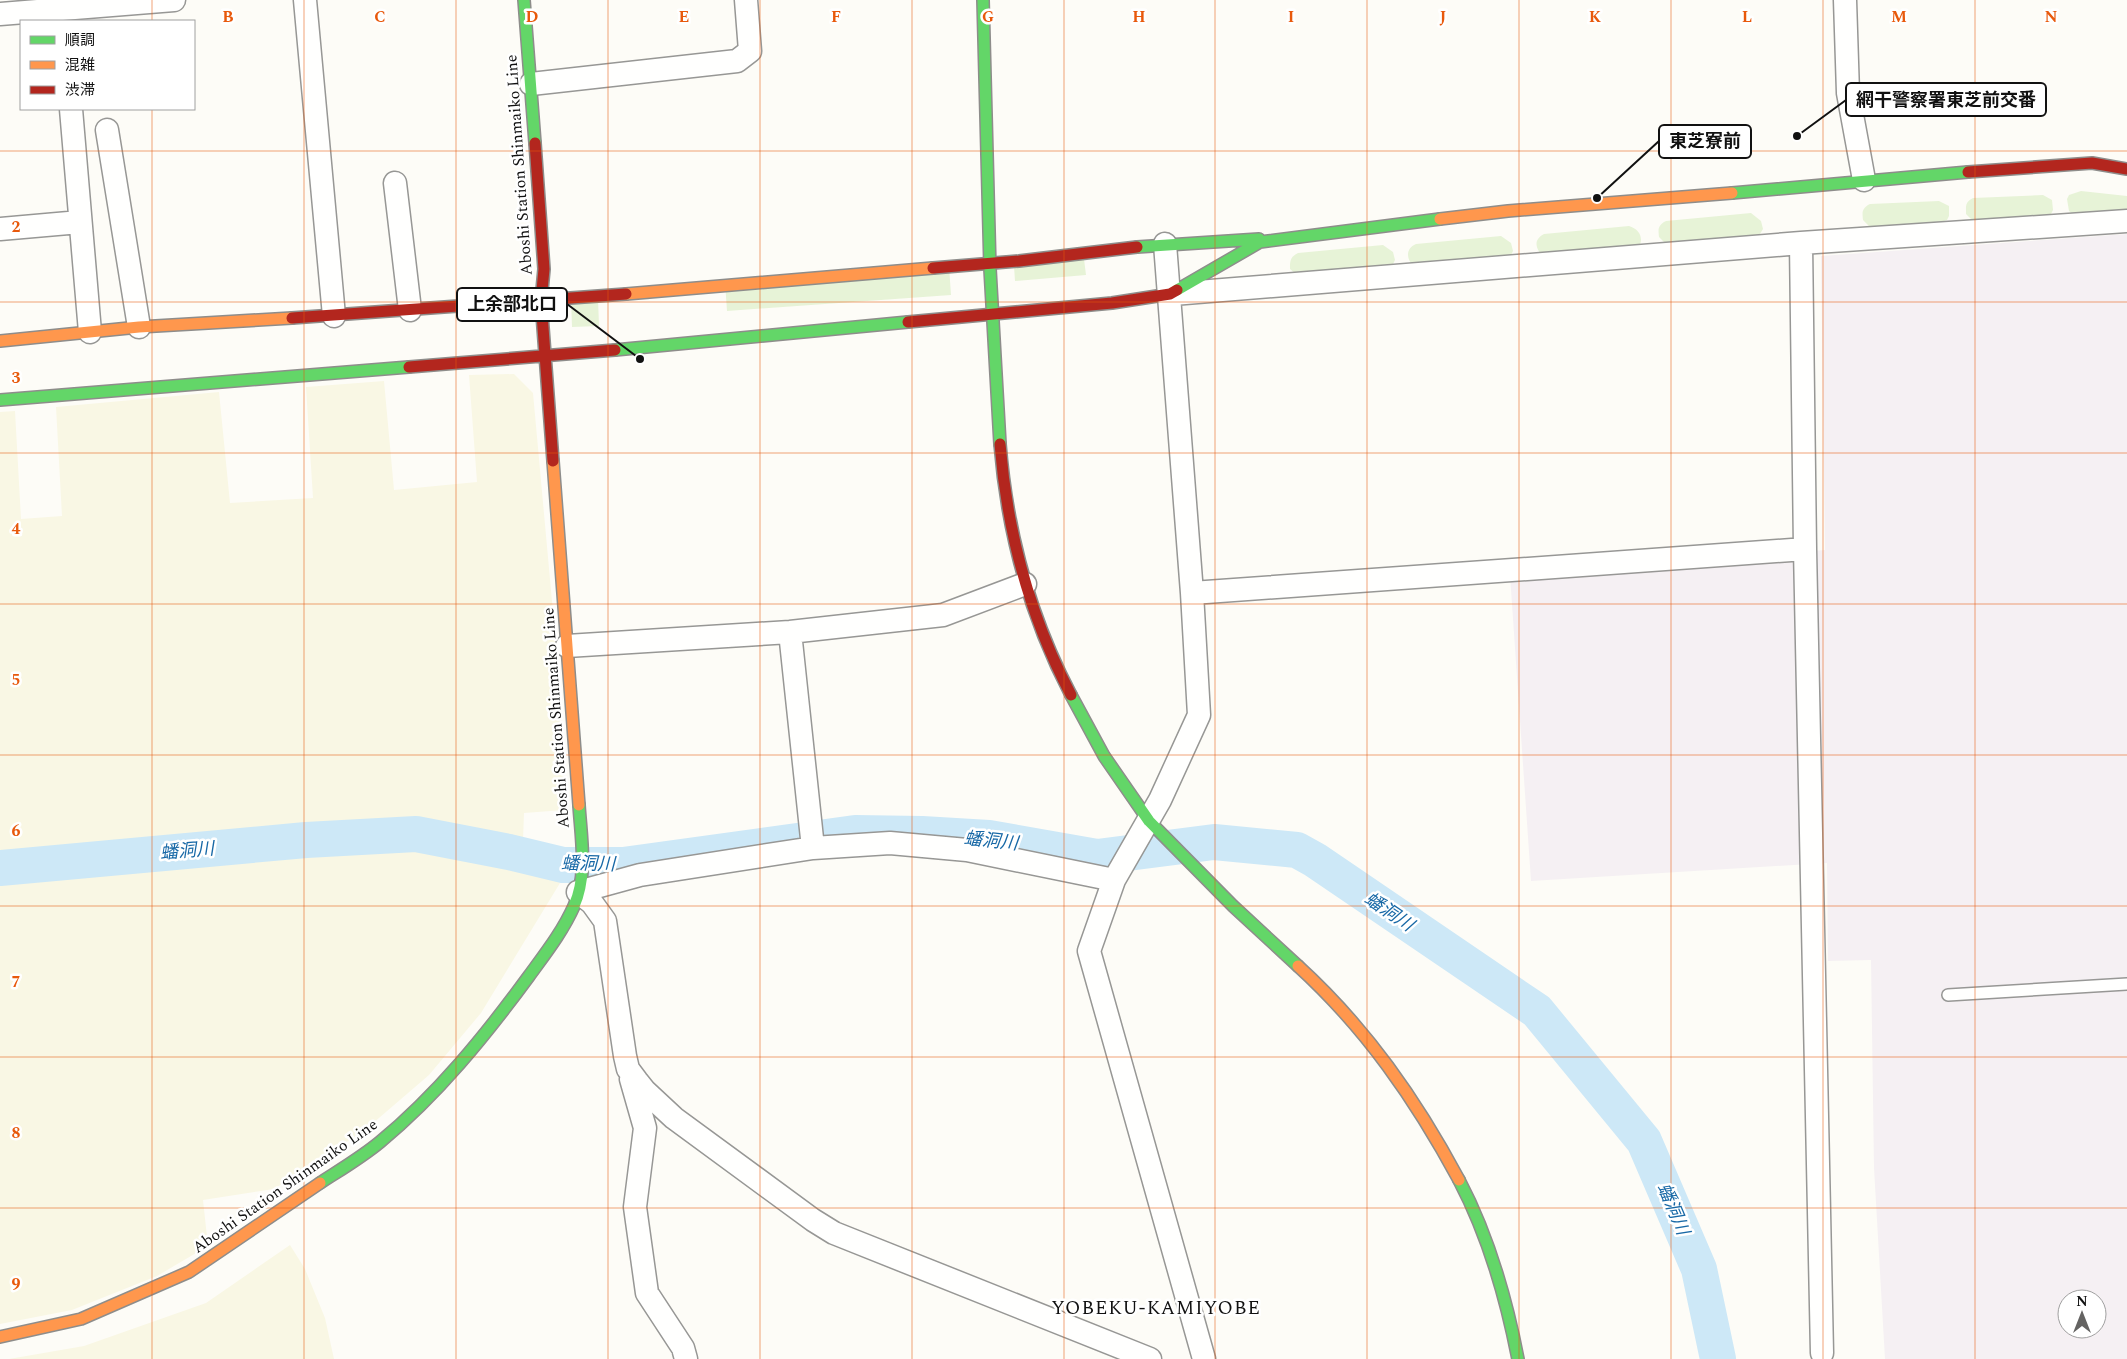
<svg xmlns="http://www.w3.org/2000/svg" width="2127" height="1359" font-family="Spectral,'Noto Sans JP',serif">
	<rect width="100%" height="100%" fill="#fdfcf7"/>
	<path fill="#f5f0f3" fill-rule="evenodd" d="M2127,234V1359H1885L1874,1168L1871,960L1828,961L1827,863L1531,881L1510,575L1825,550L1821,256ZM2067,1299H2097V1329H2067Z"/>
	<path fill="#f9f7e4" d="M514,374L533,393L557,656L564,810L524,813L523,841L560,854V883L481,1013L429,1075L365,1130L274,1189L203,1200L208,1246L157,1276L72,1310L0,1324V412L15,411L21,519L62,516L56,407L219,392L230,503L313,498L306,387L384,381L394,490L477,482L469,375Z
		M290,1245L305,1269L325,1318L334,1359H9L84,1346L206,1303Z"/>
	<path fill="#e7f3d7" d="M2081,191L2127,196V212L2074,215L2069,211L2067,199L2069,195Z
		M2043,195L2052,200L2053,210L2051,214L2041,217L1973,221L1966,214C1966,206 1965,202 1973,198Z
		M1939,201L1949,206V216L1947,220L1938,223L1870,227L1863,220C1862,212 1862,208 1870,204Z
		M1751,213L1761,221L1763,229L1758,237L1665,243L1659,237C1658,229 1658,225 1666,221Z
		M1629,226C1639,229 1644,237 1639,247L1540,253C1534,245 1536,238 1544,234Z
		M1501,236L1511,243L1513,251L1510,257L1411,263C1406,256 1407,248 1416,244Z
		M1383,245L1393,252L1395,260L1392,266L1297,275L1290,269C1290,261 1290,257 1298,253Z
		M1084,259L1086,275L1015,281L1014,266Z
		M949,266L951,295L727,311L725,282Z
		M598,298L599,326L572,327L571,299Z"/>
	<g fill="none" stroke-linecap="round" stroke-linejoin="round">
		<path stroke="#cde8f7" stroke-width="36" d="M0,868L306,840L416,834L509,852L563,865H623L855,833L922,834L989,838L1097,857L1214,842L1297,850L1315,860L1537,1011L1644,1141L1699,1269L1718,1359"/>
		<defs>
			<path id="lane" d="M1948,995L2127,984"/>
			<path id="street" d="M305,0L334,316
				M1845,0L1848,93L1864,180
				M0,14L174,0
				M531,84L737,61L750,51L746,0
				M71,109L90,332
				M107,130L139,327
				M395,183L410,310
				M0,229L80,222
				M1801,243L1805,549L1822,1353
				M1165,244L1192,593L1199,715L1160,800L1114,880L1089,951L1204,1359
				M1173,294L1801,243L2127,221
				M1192,593L1805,549
				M790,632L813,848
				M567,646L790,632L943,615L1025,584
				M578,892L592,903L605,921L625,1056L628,1069L637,1081L645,1091L674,1118L813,1220L834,1233L1150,1359
				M578,892L640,875L813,848L890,843L967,850L1114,880
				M631,1079L645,1128L635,1207L647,1293L683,1348L686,1359"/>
			<path id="fast" d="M524,0L535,143
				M983,0L990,269L1000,444
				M1732,193L1968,172
				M1137,247L1259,239
				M1177,290L1260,242L1440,219
				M615,350L908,322
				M0,400L409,367
				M1071,695L1104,756L1149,821L1233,906L1298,966
				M1459,1180C1489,1237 1506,1297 1518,1359
				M320,1183C340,1170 362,1157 380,1142C437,1095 485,1036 529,976C545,954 563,931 574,906C588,875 581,837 579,805"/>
			<path id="slow" d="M1440,219L1508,211L1732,193
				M626,294L933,268
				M0,341L139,327L292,318
				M553,461L579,805
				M1298,966C1366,1028 1416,1100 1459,1180
				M0,1337L81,1319L189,1272L320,1183"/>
			<path id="jam" d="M535,143L544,269L541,301L553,461
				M1968,172L2092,163L2127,169
				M933,268L1019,261L1137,247
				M292,318L626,294
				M908,322L1112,303L1170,294L1177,290
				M409,367L615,350
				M1000,444C1007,531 1030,617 1071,695"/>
		</defs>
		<use href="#lane" stroke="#979795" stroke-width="14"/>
		<use href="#street" stroke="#979795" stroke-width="25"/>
		<use href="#fast" stroke="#8e8d8b" stroke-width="14"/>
		<use href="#slow" stroke="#8e8d8b" stroke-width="14"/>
		<use href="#jam" stroke="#8e8d8b" stroke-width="14"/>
		<use href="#lane" stroke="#fffffe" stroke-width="11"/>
		<use href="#street" stroke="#fffffe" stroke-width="22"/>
		<use href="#fast" stroke="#63d668" stroke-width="11"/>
		<use href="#slow" stroke="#ff974d" stroke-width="11"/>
		<use href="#jam" stroke="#b3261e" stroke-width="11"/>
	</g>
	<path fill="none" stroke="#e8590c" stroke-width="1" stroke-opacity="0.55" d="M152,0V21M304,0V1359M456,0V1359M608,0V1359M760,0V1359M912,0V1359M1064,0V1359M1215,0V1359M1367,0V1359M1519,0V1359M1671,0V1359M1823,0V1359M1975,0V1359M152,109V1359M0,151H2127M0,302H2127M0,453H2127M0,604H2127M0,755H2127M0,906H2127M0,1057H2127M0,1208H2127"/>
	<g text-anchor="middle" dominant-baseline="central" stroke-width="5" stroke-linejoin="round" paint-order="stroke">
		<g font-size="16" fill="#111" stroke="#fff">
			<text transform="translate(519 165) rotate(-94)">Aboshi Station Shinmaiko Line</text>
			<text transform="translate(556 718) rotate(-94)">Aboshi Station Shinmaiko Line</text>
			<text transform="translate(285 1186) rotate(-35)">Aboshi Station Shinmaiko Line</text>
		</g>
		<g font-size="18" font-style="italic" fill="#1768a6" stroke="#fff">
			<text transform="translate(991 841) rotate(6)">蟠洞川</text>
			<text transform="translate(187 851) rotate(-5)">蟠洞川</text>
			<text transform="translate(588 864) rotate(1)">蟠洞川</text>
			<text transform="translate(1389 912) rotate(34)">蟠洞川</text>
			<text transform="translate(1673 1209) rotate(67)">蟠洞川</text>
		</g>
		<g font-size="19" letter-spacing="1" fill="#111" stroke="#fff">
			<text x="1156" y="1308">YOBEKU-KAMIYOBE</text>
		</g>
	</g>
	<g font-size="16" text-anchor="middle" font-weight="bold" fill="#e8590c" stroke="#fff" stroke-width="5" stroke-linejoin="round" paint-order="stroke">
		<text x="228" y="22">B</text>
		<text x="380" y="22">C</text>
		<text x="532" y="22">D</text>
		<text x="684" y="22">E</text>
		<text x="836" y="22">F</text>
		<text x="988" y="22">G</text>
		<text x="1139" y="22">H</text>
		<text x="1291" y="22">I</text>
		<text x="1443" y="22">J</text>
		<text x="1595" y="22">K</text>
		<text x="1747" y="22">L</text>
		<text x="1899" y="22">M</text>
		<text x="2051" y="22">N</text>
		<text x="16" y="232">2</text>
		<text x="16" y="383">3</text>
		<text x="16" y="534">4</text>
		<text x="16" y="685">5</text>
		<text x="16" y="836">6</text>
		<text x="16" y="987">7</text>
		<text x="16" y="1138">8</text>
		<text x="16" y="1289">9</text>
	</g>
	<path fill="none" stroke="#111" stroke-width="2" d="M1797 136L1846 100M1597 198L1659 141M640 359L567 304"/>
	<g fill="#111" stroke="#fff" stroke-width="2">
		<circle cx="1797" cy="136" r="5"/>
		<circle cx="1597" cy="198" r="5"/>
		<circle cx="640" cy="359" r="5"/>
	</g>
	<g fill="#fff" stroke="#111" stroke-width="2">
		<rect x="1846" y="83" width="200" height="33" rx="5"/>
		<rect x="1659" y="125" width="92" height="33" rx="5"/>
		<rect x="457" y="288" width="110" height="33" rx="5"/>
	</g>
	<g font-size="18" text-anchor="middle" font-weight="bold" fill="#111">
		<text x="1946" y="106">網干警察署東芝前交番</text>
		<text x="1705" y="147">東芝寮前</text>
		<text x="512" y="310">上余部北口</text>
	</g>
	<rect x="20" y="20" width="175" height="90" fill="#ffffff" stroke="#a0a0a0"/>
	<rect x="30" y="36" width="25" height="8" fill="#63d668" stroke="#a0a0a0"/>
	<text x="65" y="45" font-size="15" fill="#111111">順調</text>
	<rect x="30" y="61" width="25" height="8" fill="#ff974d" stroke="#a0a0a0"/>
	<text x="65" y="70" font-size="15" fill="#111111">混雑</text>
	<rect x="30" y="86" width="25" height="8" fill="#b3261e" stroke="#a0a0a0"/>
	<text x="65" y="95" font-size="15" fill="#111111">渋滞</text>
	<g transform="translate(2082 1314)"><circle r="24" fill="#ffffff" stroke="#a0a0a0"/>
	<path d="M0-4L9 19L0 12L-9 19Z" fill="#646362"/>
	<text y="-8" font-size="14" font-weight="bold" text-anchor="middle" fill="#111111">N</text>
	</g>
</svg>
